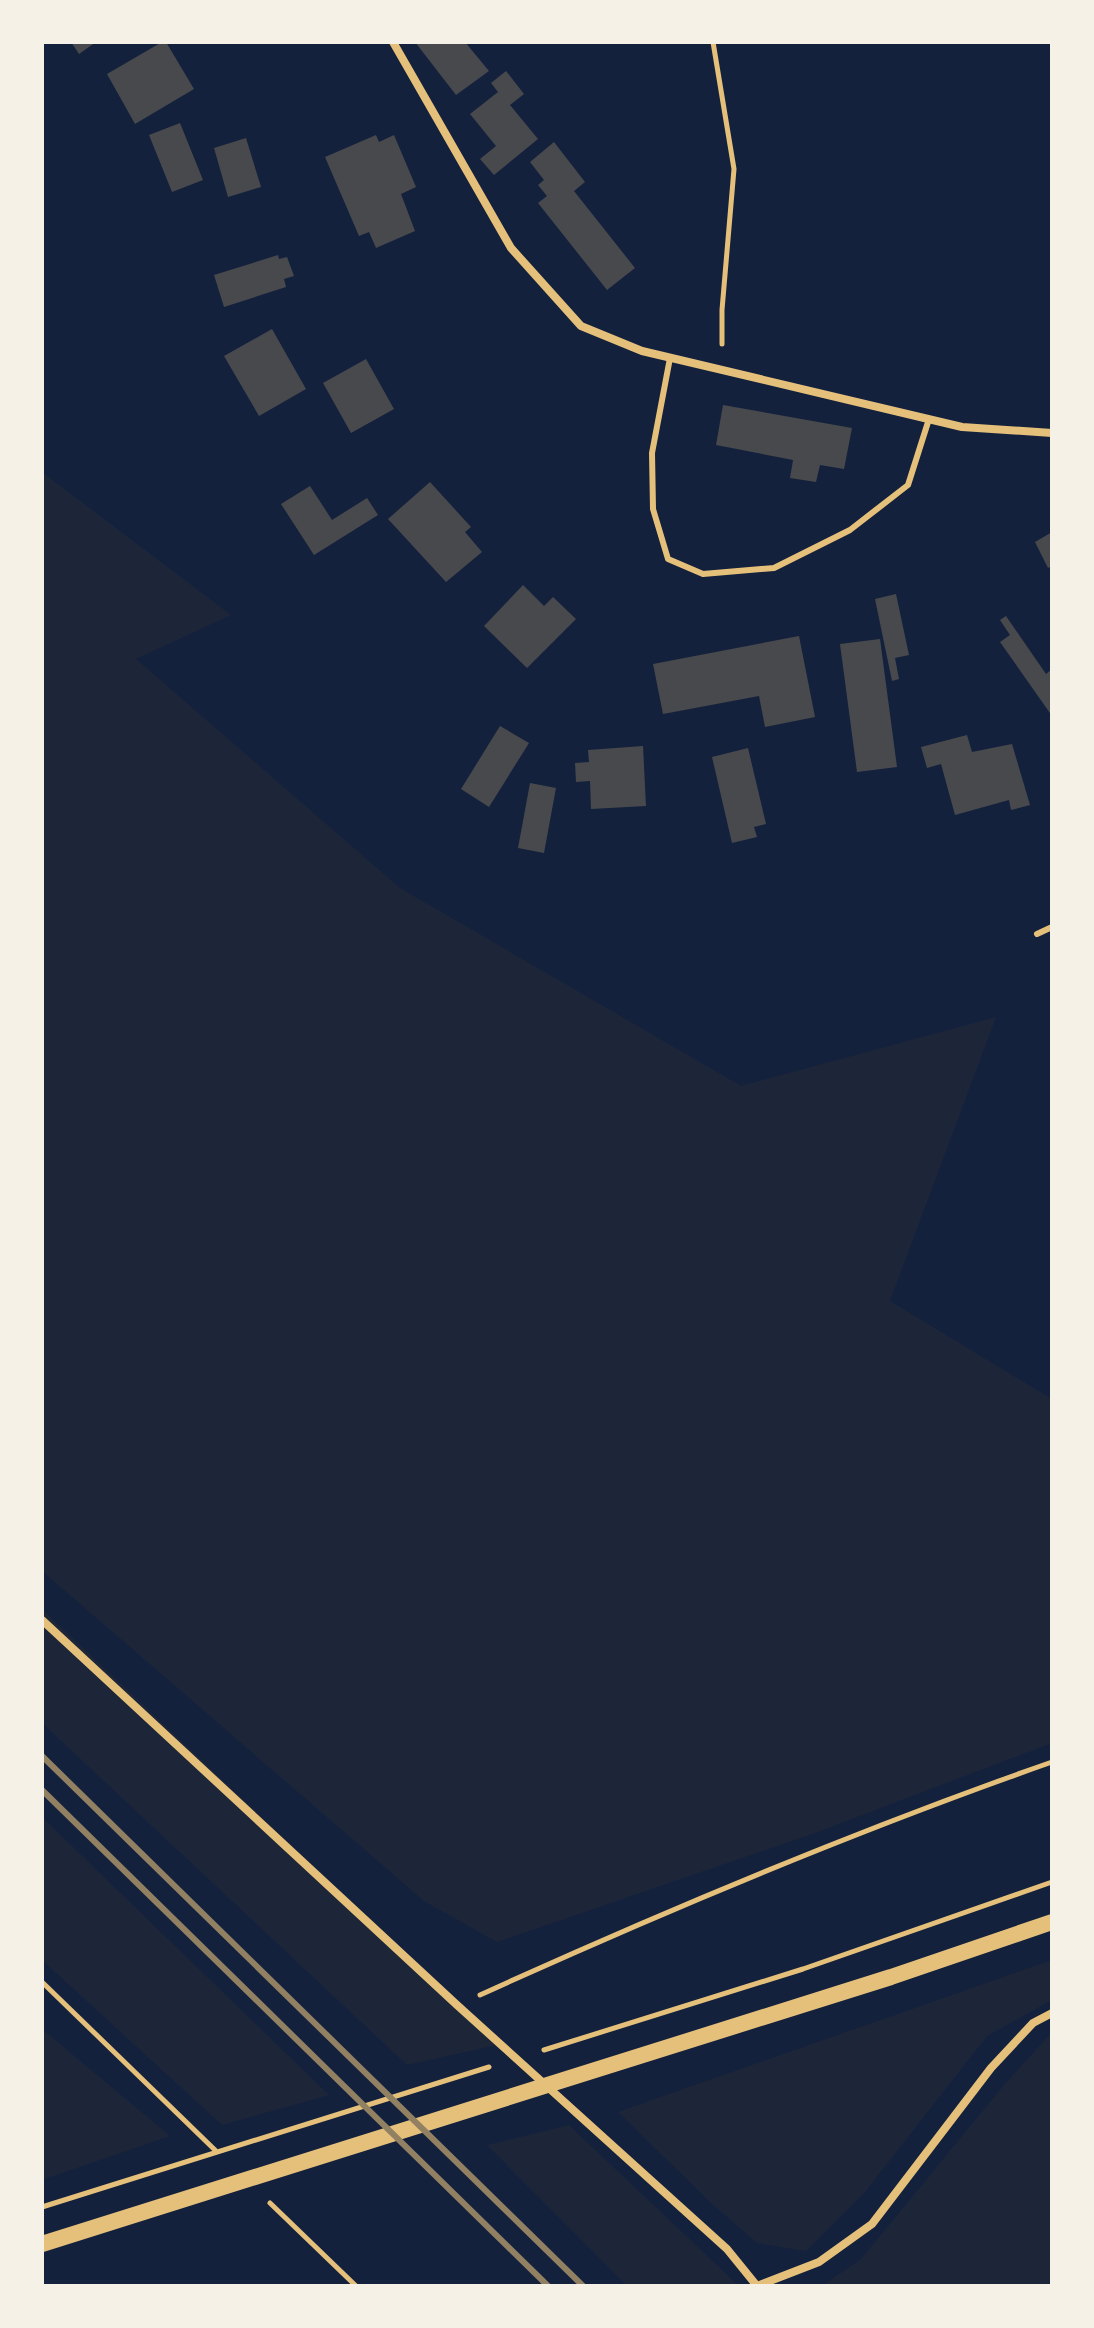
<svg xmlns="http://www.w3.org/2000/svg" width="1094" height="2328" font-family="'Exo 2',sans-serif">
	<rect width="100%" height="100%" fill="#14213d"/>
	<path fill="#1d2539" d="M42,472L231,615L136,659L400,888L741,1086L996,1017L890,1301L1052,1399V1743L812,1834L497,1942L424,1901L42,1571Z
		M42,1609L501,2044L407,2065L42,1723Z
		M42,1817L329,2095L222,2125L42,1960Z
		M1052,1960V2000L987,2036L865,2192L806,2251L757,2243L711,2203L618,2112Z
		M42,2029L170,2136L42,2180Z
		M1052,2032V2286H822L861,2259L1004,2085Z
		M569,2125L738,2285L739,2286H627L487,2145Z"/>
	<path fill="#48494c" d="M71,42H96L79,54Z
		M162,42H166L194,89L135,124L107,74Z
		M415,42H465L489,71L456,95Z
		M506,71L524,94L510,105L538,139L494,175L480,159L496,146L470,114L498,92L491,83Z
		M180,123L203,180L172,192L149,135Z
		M376,135L379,142L394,135L416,187L401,194L415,231L376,248L369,232L359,236L325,157Z
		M246,138L261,187L228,197L214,148Z
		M554,142L585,182L574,191L635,268L607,290L538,203L547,196L538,185L544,180L530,162Z
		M278,255L279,259L287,257L294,276L284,279L286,287L224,307L214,275Z
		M272,329L306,389L259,416L224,356Z
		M366,359L394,409L351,433L323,383Z
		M723,405L852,428L844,469L820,465L816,482L790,478L793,460L716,445Z
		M430,482L471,527L465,532L482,552L446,582L388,519Z
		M310,486L332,520L367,498L378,515L314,555L281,504Z
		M1052,532V566L1048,568L1035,542Z
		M523,585L544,606L553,597L576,619L527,668L484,626Z
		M896,594L909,655L895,658L899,679L892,681L875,599Z
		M1006,616L1046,674L1052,669V716L1000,642L1010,635L1000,620Z
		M799,636L815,717L765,727L759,696L663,714L653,664Z
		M880,639L897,767L857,772L840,644Z
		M500,726L529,743L489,807L461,789Z
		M967,735L972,752L1012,744L1030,805L1011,810L1009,800L955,815L941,764L927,768L921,747Z
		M643,746L646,806L591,809L590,781L576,782L575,763L589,762L588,750Z
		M748,748L766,824L754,827L757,837L732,843L712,757Z
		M530,783L556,788L544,853L518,848Z"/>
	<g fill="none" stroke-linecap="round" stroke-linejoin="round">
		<path stroke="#e5c07b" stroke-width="5" d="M713,42L734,169L722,310V344
			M42,1982L216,2151
			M480,1995C667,1910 858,1830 1052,1762
			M544,2050L803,1969L1052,1882
			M270,2203L356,2286
			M42,2207L489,2067"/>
		<path stroke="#e5c07b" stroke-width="6" d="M670,358L652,453L653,509L668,559L703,574L774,568L850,530L908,485L929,419
			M1037,934L1052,927"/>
		<path stroke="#e5c07b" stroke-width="8" d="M393,42L511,248L581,326L642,351L962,427L1052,433
			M42,1620L457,2005L727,2249L757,2286
			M757,2286L819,2262L872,2224L991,2068L1033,2023L1052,2013"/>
		<path stroke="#e5c07b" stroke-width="16" d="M42,2244L891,1977L1052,1922"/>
		<path stroke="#918062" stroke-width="6" d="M42,1756L583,2286
			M42,1790L548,2286"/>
	</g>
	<rect width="1094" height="2328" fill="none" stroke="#f6f1e7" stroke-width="88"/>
</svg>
